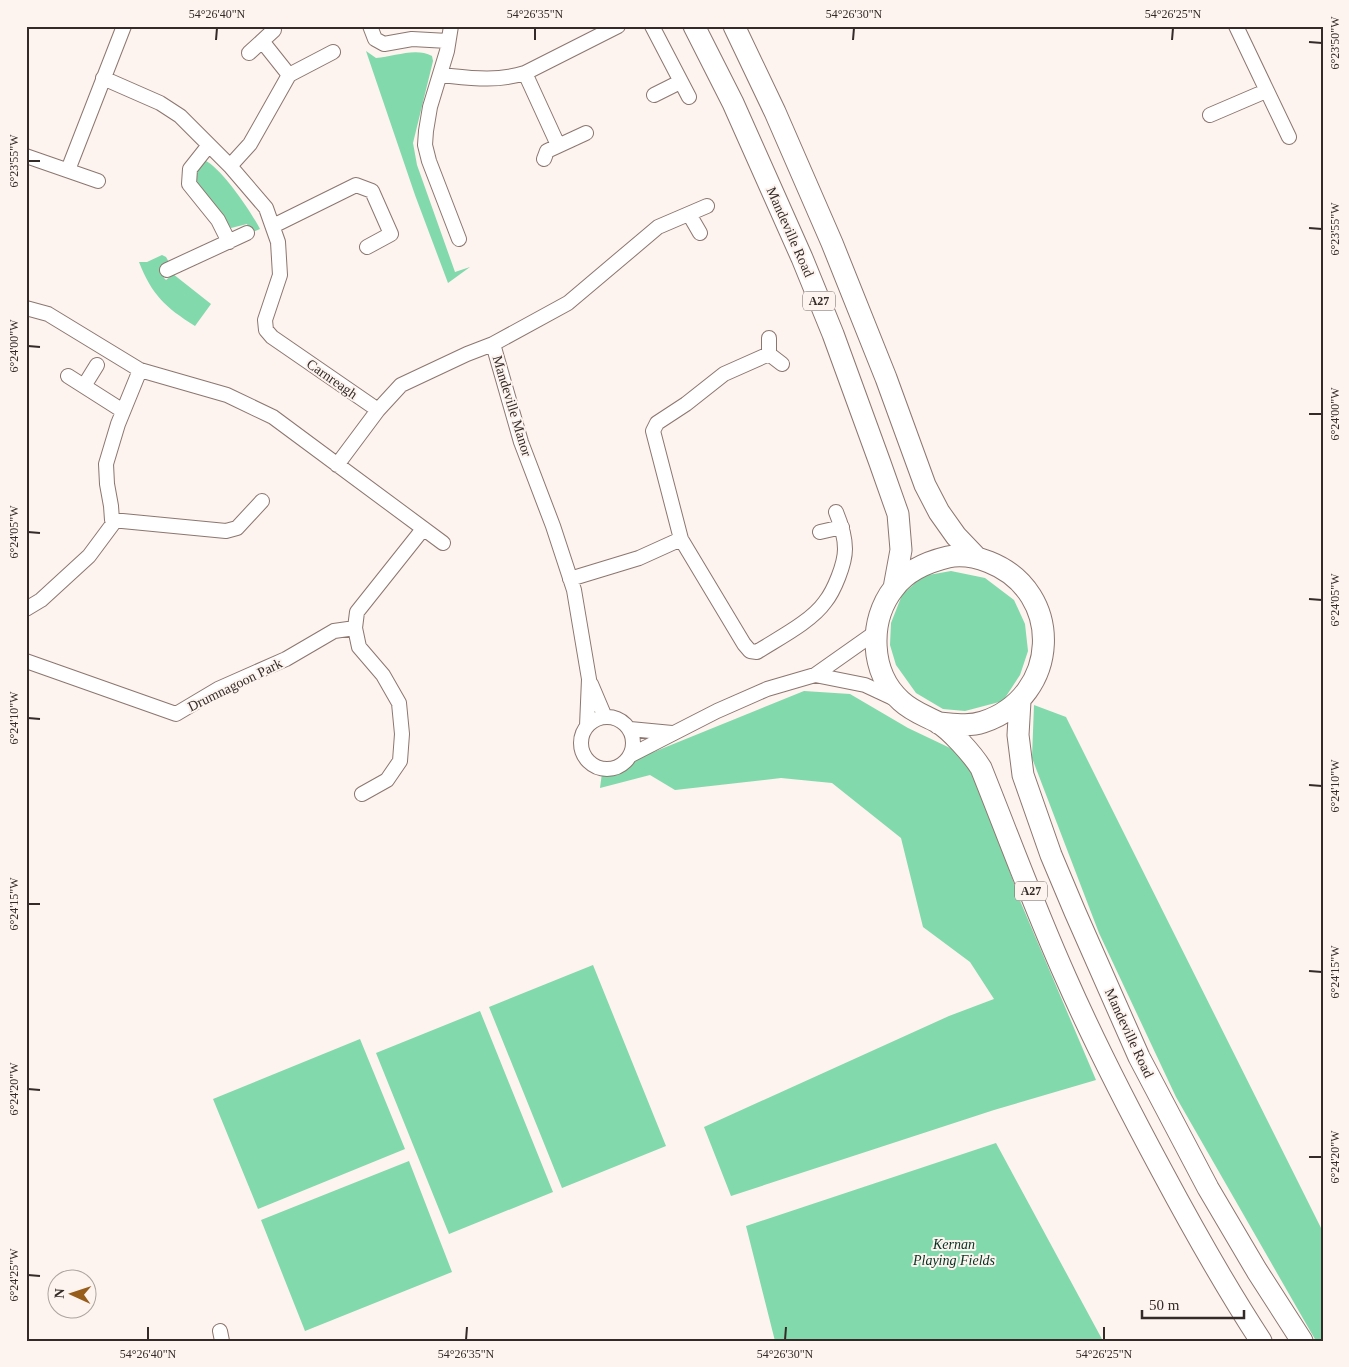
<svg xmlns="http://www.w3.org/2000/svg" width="1349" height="1367" font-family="Georgia,serif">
	<rect width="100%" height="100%" fill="#fdf3ef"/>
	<path fill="#81d9ac" d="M366,51L376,58C394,57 415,47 432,56L433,61L413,143L417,165L455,272L470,267L448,283L415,195Z
		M204,160C221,167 252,213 260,229L250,233L247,224L231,228L194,178V168Z
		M162,255L166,257L170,264L163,274L164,278L166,280L173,274L211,304L195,326C165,307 152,295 139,262H147Z
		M951,571L985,578L1014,600L1025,624L1028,651L1020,675L1003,701L965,711L943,709L916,693L896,665L890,645L891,623L902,595L923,576Z
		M804,691L850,694L908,728L969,757L1021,903L1096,1080L994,1110L731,1196L704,1127L949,1016L994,999L970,962L923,927L901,838L832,783L781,778L675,790L650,775L600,788L602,773Z
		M1034,705L1066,717L1323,1232V1341H1316L1176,1097L1099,933L1032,758Z
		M593,965L666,1146L562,1188L489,1007Z
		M480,1011L553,1192L449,1234L376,1053Z
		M360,1039L405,1149L258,1209L213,1099Z
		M996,1143L1103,1341H775L746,1226Z
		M409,1161L452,1272L305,1331L261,1220Z"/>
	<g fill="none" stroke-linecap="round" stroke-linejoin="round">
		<defs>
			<path id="street" d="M370,26L375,39L384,44L412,39L448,41
				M451,26L447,51L430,107L426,131L425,145L429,161L459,239
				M652,26L689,97
				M1236,26L1289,137
				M262,41L289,75
				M249,53L274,30
				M525,73L558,145
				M441,75C471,78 495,82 525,73L618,26
				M103,78L160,103L180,116L230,166L266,208L278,242L280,275L265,320L266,330L272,337L378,410
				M654,95L680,82
				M1210,115L1266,91
				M209,145L190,169L189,184L218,220L229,242
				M26,156L98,181
				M544,159L547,151L586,133
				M230,166L250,144L289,75L333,52
				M68,170L124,26
				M689,214L700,233
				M273,226L356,185L372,191L391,234L367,247
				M167,270L247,233
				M26,308L48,314L140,370L227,395L273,417L443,543
				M769,338V354L782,364
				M493,344L521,442L553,526L574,590L589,679L587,726
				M769,354L724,374L686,404L657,423L653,431L681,539L744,644L750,651L757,652C777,639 811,622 825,602C834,591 845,564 845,549C845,536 841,524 836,512
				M140,370L118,424L106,464L107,484L111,506L112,520L226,531L237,528L262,501
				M68,376L123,411
				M84,386L97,365
				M337,465L378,410L401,385L467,354L493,344L568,303L658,227L707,206
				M820,532L842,527
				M570,579L639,558L681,539
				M26,609L41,600L89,556L115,521
				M26,661L176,714L218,689L286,659L334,631L355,628
				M815,675L865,685L895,699
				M591,684L605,717
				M581 743a26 26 0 1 1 52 0a26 26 0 1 1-52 0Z
				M630,729L672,733
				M631,755L717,711L767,689L815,675L876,632
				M362,794L387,780L400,761L402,734L399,703L383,675L359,647L355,628L357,612L423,529
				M220,1331L222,1341"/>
			<path id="primary" d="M694,26L733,103L802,258L833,334L880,463L898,514L901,550L894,588
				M734,26L775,112L832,243L886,378L925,485L939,512L956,536L977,558
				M1020,701L1018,735L1023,775L1051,855L1075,912L1139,1057L1208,1188L1257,1271L1302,1341
				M938,723C953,724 968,727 983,722C1060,697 1065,592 989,562C976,557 962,554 948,557C927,562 907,570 894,588C868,621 870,673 901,701C913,712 924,715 937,722C950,729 973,755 981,768C1009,838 1035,909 1066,978C1095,1044 1128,1108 1162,1171C1193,1229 1225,1286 1261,1341"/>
		</defs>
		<use href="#street" stroke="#8d766f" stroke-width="16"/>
		<use href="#primary" stroke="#8d766f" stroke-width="23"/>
		<use href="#street" stroke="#fff" stroke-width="14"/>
		<use href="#primary" stroke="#fff" stroke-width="21"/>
	</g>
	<path fill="none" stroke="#342a27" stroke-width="2" d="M216,40L217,28M535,40V28M853,40L854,28M1172,40L1173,28M1309,42L1322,43M28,161H40M1309,228L1322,229M28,346L40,347M1309,414H1322M28,532L40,533M1309,599L1322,600M28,718L40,719M1309,785L1322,786M28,904H40M1309,971L1322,972M28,1089L40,1090M1309,1157H1322M28,1275L40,1276M148,1340V1327M466,1340L467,1327M785,1340L786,1327M1104,1340V1327"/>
	<g text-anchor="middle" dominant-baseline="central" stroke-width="4" stroke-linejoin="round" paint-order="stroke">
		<g fill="#fdf3ef" stroke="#706663" stroke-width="1">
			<rect x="803" y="291.5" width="32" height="19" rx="4"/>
			<rect x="1015" y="881.5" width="32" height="19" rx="4"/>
		</g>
		<g font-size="12" font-weight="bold" fill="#342a27">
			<text x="819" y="301">A27</text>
			<text x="1031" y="891">A27</text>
		</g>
		<g font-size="14" fill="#342a27" stroke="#fdf3ef">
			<text transform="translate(790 232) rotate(66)">Mandeville Road</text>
			<text transform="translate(332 379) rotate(35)">Carnreagh</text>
			<text transform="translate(512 406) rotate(73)">Mandeville Manor</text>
			<text transform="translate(235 685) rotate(-26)">Drumnagoon Park</text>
			<text transform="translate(1129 1033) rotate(65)">Mandeville Road</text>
		</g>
		<g font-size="14" font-style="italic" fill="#00331f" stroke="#fdf3ef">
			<text x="954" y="1244">Kernan<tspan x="954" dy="16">Playing Fields</tspan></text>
		</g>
	</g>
	<rect width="1349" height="1367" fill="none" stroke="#fdf3ef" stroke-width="55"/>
	<g transform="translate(72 1294) rotate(273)"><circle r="24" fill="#fdf3ef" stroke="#ada39f"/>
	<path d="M0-4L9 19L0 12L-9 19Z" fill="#975d1b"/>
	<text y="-8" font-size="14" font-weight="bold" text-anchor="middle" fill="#342a27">N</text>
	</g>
	<path d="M1142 1310v8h102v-8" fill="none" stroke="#342a27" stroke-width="2.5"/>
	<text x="1149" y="1310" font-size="15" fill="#342a27" stroke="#fdf3ef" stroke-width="4" paint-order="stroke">50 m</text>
	<rect x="28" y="28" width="1294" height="1312" fill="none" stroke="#342a27" stroke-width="2"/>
	<g font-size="12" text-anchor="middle" fill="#342a27">
		<text x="217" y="18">54°26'40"N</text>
		<text x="535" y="18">54°26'35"N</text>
		<text x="854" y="18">54°26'30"N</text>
		<text x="1173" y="18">54°26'25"N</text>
		<text transform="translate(1335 43) rotate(-90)" y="4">6°23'50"W</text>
		<text transform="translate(14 161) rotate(-90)" y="4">6°23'55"W</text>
		<text transform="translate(1335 229) rotate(-90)" y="4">6°23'55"W</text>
		<text transform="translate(14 346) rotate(-90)" y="4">6°24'00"W</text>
		<text transform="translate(1335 414) rotate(-90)" y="4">6°24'00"W</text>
		<text transform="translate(14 532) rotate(-90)" y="4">6°24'05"W</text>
		<text transform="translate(1335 600) rotate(-90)" y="4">6°24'05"W</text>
		<text transform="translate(14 718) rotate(-90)" y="4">6°24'10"W</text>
		<text transform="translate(1335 786) rotate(-90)" y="4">6°24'10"W</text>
		<text transform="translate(14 904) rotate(-90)" y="4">6°24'15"W</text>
		<text transform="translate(1335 972) rotate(-90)" y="4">6°24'15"W</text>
		<text transform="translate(14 1089) rotate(-90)" y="4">6°24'20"W</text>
		<text transform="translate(1335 1157) rotate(-90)" y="4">6°24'20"W</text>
		<text transform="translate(14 1275) rotate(-90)" y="4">6°24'25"W</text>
		<text x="148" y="1358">54°26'40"N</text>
		<text x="466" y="1358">54°26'35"N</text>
		<text x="785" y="1358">54°26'30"N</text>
		<text x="1104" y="1358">54°26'25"N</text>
	</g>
</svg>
